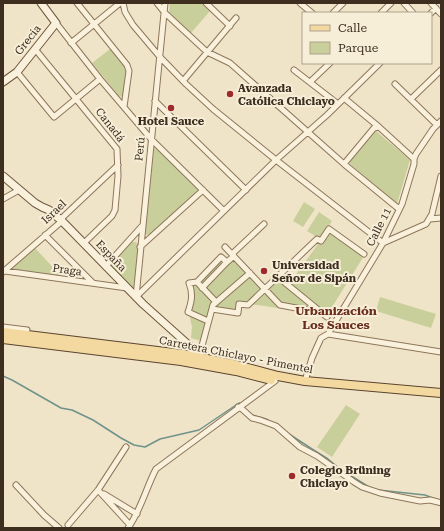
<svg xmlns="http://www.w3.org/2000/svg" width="444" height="531" font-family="'Roboto Serif',serif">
	<rect width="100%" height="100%" fill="#f0e4c8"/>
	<path fill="#c9cf9b" d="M170,3H202L210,11L191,33L169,12Z
		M110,49L126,66V69L123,96L120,97L92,63Z
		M376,131L410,160L397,204L349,163Z
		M157,148L197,188V191L150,236L145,234L154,149Z
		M304,202L315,209L303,227L293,221Z
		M319,212L332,221L320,239L307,231Z
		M329,229L364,256L327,315L289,284Z
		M132,242H135L139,244L134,287L131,288L110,268V265Z
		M35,248L62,277L16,271L13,265Z
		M219,255L228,264L234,258L264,291L278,279L317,310L318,314L238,302L237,312L216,309L217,302L196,280Z
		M194,281L216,303L205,342L191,338L192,327L189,313L191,283Z
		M380,297L436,314L431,328L376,311Z
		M346,405L360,414L332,457L317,447Z"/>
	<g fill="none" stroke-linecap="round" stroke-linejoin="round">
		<path stroke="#6f938a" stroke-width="1.5" d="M3,376L12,380L61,408L72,410L93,420L121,438L134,445L145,447L160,439L199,430L239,403L241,404
			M252,415L266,419L271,422
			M289,434L312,449L328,459L340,469L369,487
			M378,490L425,495L435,499"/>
		<defs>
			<path id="street" d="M77,3L127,65L129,71L124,107
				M123,3L125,12L133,25L160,57L186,84L213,109L276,160L383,243L426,224L432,214L441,176
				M157,3L165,13L207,52L230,63L344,164L399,209
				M206,3L230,26
				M300,3L312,13
				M404,3L413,13
				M431,3L441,14
				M333,13L343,3
				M381,13L391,3
				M431,13L436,8
				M56,23L100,79L151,139L224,211
				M71,43L120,3
				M35,49L117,149L118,176L115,210L112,216L84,243
				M294,70L338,104
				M17,72L54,117L100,79
				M183,81L236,18
				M310,82L330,63
				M395,84L437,125
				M344,98L379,127
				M411,99L441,70
				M155,101L246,190
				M344,164L374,128L379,127L414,159
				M3,199L19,190
				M430,219L441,218
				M45,235L93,283
				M140,247L203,190
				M225,247L280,305L323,313
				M232,254L264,224
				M106,266L143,225
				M5,271L127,288
				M3,272L62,221L63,217L118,165
				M278,277L327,317
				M197,282L216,302
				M202,288L227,262
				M136,297L276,160L327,115L380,63
				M136,297L165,3
				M212,309L238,313L239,304L248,305L317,239L321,241L329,229L364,254
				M208,321L188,312C192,301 193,293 189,283L197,282L221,257L227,262L234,256
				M3,327L27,330
				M328,334L441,352
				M199,357L213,305L250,273
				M305,381L312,358L321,338L328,334L383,243L402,204L414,164V159L416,154L433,129L441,121
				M238,407L242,409L252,418L260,420L276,426L300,447L317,456L354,482L362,487L380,493L420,501L430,500L438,502L441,503
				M16,485L44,515L59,528
				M98,490L130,525
				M104,494L137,514
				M68,525L98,490L126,447
				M128,528C141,510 146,488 156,469L275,381"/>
			<path id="secondary" d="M3,82L17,72L56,23L41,3
				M3,176L35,203L42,207L49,210L62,221L143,304L191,347L199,357"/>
			<path id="primary" d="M3,332L182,354L237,365L278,376L305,381L441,393
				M3,339L181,361L236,371L271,380"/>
		</defs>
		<use href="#street" stroke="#8d765c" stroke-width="7"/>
		<use href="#secondary" stroke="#6f573f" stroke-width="9"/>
		<use href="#primary" stroke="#5b4430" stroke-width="10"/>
		<use href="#street" stroke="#faf1dc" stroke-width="5"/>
		<use href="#secondary" stroke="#faf1dc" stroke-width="7"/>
		<use href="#primary" stroke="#f3d9a0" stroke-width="8"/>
	</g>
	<g fill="#9e2a2b" stroke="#f7eed8" stroke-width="1.5">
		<circle cx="230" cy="94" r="4"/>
		<circle cx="171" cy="108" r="4"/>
		<circle cx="264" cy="271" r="4"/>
		<circle cx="292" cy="476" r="4"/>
	</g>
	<g text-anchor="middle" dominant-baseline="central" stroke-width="4" stroke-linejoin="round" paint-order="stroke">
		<g font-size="11" fill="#3d2e20" stroke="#f7eed8">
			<text transform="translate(28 40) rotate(-52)">Grecia</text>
			<text transform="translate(110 125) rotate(52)">Canadá</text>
			<text transform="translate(140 149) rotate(-84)">Perú</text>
			<text transform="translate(54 212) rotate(-44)">Israel</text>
			<text transform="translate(379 227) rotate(-63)">Calle 11</text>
			<text transform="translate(111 256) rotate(46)">España</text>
			<text transform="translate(67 270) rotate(8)">Praga</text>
			<text transform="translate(236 355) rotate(11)">Carretera Chiclayo - Pimentel</text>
		</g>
		<g font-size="11" font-weight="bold" fill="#3d2e20" stroke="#f7eed8" text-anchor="start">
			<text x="238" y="88">Avanzada<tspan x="238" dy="13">Católica Chiclayo</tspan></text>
			<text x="171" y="121" text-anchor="middle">Hotel Sauce</text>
			<text x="272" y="265">Universidad<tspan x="272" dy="13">Señor de Sipán</tspan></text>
			<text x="300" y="470">Colegio Brüning<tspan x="300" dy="13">Chiclayo</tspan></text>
		</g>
		<g font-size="12" font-weight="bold" fill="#6b2e1e" stroke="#f7eed8">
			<text x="336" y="311">Urbanización<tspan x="336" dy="14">Los Sauces</tspan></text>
		</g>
	</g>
	<rect width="444" height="531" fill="none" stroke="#3d2e20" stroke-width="8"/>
	<rect x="302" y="12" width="130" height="52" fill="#f7eed8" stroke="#ada18e"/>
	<rect x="310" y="25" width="20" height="6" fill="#f3d9a0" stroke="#ada18e"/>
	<text x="338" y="32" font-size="12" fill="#3d2e20">Calle</text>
	<rect x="310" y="42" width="20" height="12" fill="#c9cf9b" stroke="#ada18e"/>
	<text x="338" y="52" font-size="12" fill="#3d2e20">Parque</text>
</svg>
